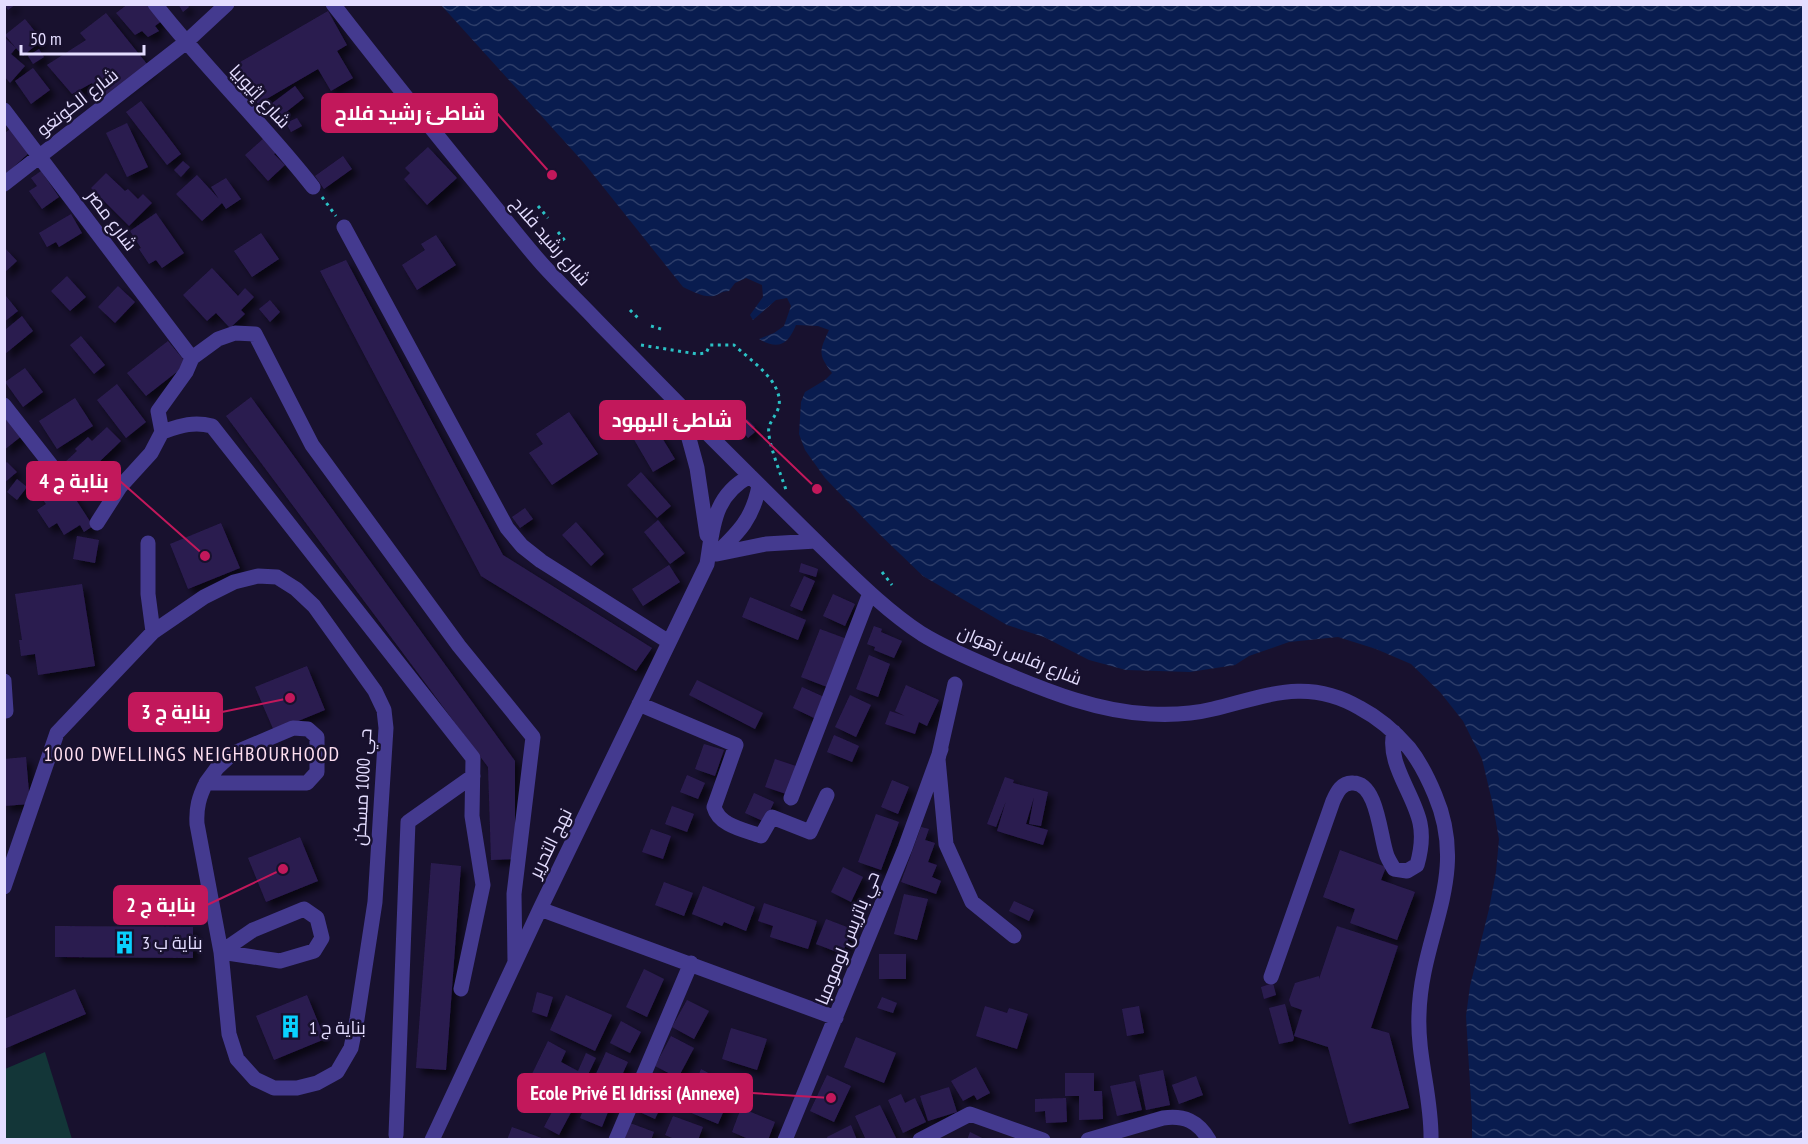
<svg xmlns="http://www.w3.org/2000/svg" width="1808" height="1144" font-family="'PT Sans Narrow',Cairo,sans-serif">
	<defs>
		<pattern id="water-waves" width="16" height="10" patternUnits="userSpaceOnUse" patternTransform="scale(1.5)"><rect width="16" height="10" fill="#091c4f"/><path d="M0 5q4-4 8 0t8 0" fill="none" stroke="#2d3d69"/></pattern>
		<filter id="shadow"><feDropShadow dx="5.5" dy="5.5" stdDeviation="3" flood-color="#0009"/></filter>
	</defs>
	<rect width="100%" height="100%" fill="#18112e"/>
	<path fill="#133638" d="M45,1052L72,1139H5V1069Z"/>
	<path fill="url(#water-waves)" d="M441,5H1803V1139H1472V1118L1466,1016L1470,986L1489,909L1496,872L1499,839L1492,801L1482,759L1463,721L1440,692L1411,664L1376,649L1338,637L1289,642L1249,656L1235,665L1190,672L1126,670L1089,660L1044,637L1007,625L923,576L872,527L825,478L805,450L799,434L801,402L805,392L825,380L832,373C818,354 819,352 829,330L818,326L796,325C788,345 778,350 759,339L774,333L784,326L791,306L787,298L776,300L753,320L750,315L763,297L762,285L746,278L735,283L729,291C722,291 720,294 714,296C704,298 692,291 683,287L584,163Z"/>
	<path fill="#2b1c50" filter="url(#shadow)" d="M4,4H16L8,10Z
		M128,4H159L163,20L155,26L159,31L148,37L142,31L135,35L116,13Z
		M178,4H187L189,7L183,12Z
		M328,11L347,45L337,51L353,78L331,91L318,69L258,104L235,65Z
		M106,13L151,69L104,100L92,83L72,94L47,65L86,40L80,33Z
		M25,19L42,40L23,56L16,48L11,54L25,66L10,83L5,77V38L16,48L5,35Z
		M39,49L44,57L33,64L28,56Z
		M33,68L50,90L31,104L15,81Z
		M295,86L304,98L281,116L271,104Z
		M141,101L181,154L167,165L126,112Z
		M297,118L302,126L291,132L286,123Z
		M127,123L148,167L127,177L106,133Z
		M11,128L31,151L7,173L4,170V134Z
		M264,138L277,152L274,154L285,165L268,181L245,155Z
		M428,147L457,178L427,205L404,179L410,173L405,168Z
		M343,156L352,169L324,189L315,176Z
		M183,161L190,167L181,177L174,170Z
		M41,171L59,197L42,209L29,191L37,186L31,178Z
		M106,173L125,191L128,189L138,199L143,194L152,203L129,226L91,188Z
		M197,175L219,199L211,187L226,178L241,199L226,209L222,203L202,221L176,194Z
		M156,213L184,253L162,268L156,260L149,264L139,249L141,248L130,231Z
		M71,214L82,233L59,247L56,242L47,247L39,233Z
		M261,233L279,259L252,277L234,251Z
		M436,235L456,265L417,290L402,265L425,250L421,244Z
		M4,247L17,261L4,273Z
		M346,260L503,555L652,648L636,671L481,576L320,271Z
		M212,268L238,296L245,288L254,297L241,310L245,314L230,328L216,313L207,321L183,295Z
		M67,276L86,297L70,311L51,291Z
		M118,286L135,302L115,323L98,307Z
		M6,296L18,311L4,322V297Z
		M270,300L280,312L270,322L259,309Z
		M22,316L33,331L5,354V330Z
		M81,336L105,365L94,374L70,345Z
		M168,341L187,364L146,396L127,373Z
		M25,368L43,392L23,407L5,382Z
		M117,384L146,422L126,438L97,400Z
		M251,397L515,761V859L491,860L488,767L226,416Z
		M75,398L93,426L57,449L39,421Z
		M569,412L598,454L552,485L529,453L543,444L536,434Z
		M4,413L23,435L4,450Z
		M747,419L755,427L752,429L755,432L748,438L745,434L743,436L737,430Z
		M653,423L675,459L653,472L632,436Z
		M107,427L121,441L95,466L100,471L85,485L64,463L77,451L75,449L88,437L92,441Z
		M7,462L17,472L4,483V464Z
		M58,472L93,526L84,532L80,525L64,535L57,523L49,528L37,510L46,504L34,487Z
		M641,472L671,506L657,518L627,485Z
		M17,479L27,487L17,500L7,492Z
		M525,508L533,519L520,528L512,517Z
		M658,520L685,553L670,564L644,532Z
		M576,522L604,554L591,566L562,535Z
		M221,523L240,568L188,589L170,544Z
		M77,536L99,540L95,563L73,559Z
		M801,563L818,569L816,577L799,572Z
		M669,565L680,582L643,606L632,589Z
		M804,576L815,581L802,611L790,606Z
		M82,584L95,666L38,675L35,654L21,656L19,640H22L15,594Z
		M833,594L855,604L845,626L823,616Z
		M750,597L806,620L798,640L742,617Z
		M874,626L882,629L881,632L902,641L894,658L874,650L875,647L867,644Z
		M820,629L847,639L827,687L801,677Z
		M869,655L890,664L878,697L856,689Z
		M307,666L325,710L274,731L255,687Z
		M697,680L763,713L755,729L689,695Z
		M906,685L939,700L927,726L919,722L915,734L885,724L890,711L905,716L895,711Z
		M802,687L824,697L814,718L793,708Z
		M850,695L871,705L856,737L835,727Z
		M834,735L859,746L852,762L827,752Z
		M704,744L724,750L715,776L695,769Z
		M26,757L30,804L4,806V759Z
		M775,759L796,766L786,794L765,787Z
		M687,775L705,783L698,799L680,792Z
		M1005,777L1014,780L1013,783L1048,792L1041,826L1029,824L1034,797L1026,824L1048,830L1043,845L997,831L1006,801L996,827L987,824Z
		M892,780L909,787L898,814L881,807Z
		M754,793L774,802L765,822L745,813Z
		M672,806L694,814L687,832L665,824Z
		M876,814L899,822L881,870L858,862Z
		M921,827L929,829L925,840L935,843L928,862L937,865L932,877L941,881L936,894L901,882Z
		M651,829L671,836L663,859L642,852Z
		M300,837L318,881L266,902L248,858Z
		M1340,850L1386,867L1381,880L1415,892L1397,940L1350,923L1355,909L1323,897Z
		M431,863L461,866L446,1070L416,1068Z
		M843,867L863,877L851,902L831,892Z
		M664,882L693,893L684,916L655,905Z
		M703,886L755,907L746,931L724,922L722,926L692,914Z
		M904,894L928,899L917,940L894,934Z
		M1014,901L1034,910L1029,921L1009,911Z
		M764,903L817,921L808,949L770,937L773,926L758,921Z
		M826,919L852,929L842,954L816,944Z
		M55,926L193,927V958L55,957Z
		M1337,926L1398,946L1371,1028L1389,1033L1409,1108L1349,1124L1328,1047L1294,1036L1302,1010L1291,1006L1289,1000L1295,983L1319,976V979Z
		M879,954H906V979H879Z
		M644,969L664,979L647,1017L626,1007Z
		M1273,983L1276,995L1264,999L1261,987Z
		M75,989L86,1014L4,1049V1019Z
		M537,992L553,997L547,1017L532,1012Z
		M307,995L325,1039L274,1060L256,1016Z
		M566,995L612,1015L595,1051L550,1030Z
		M882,997L897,1003L893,1013L877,1008Z
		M687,1000L709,1011L694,1039L672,1027Z
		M1285,1004L1294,1038L1293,1041L1279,1044L1269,1008Z
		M985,1006L1007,1013L1009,1008L1028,1014L1017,1049L976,1036Z
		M1139,1006L1144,1033L1127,1036L1122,1009Z
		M621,1021L641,1032L630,1053L610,1043Z
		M731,1028L767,1039L757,1070L722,1059Z
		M671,1036L694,1048L678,1078L655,1066Z
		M856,1037L896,1053L884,1083L844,1067Z
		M548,1041L566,1051L561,1062L578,1071L586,1053L596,1058L585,1081L576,1076L568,1092L532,1074Z
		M606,1052L628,1062L617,1086L595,1076Z
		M976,1067L990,1093L977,1100L974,1095L963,1101L951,1081Z
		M701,1069L712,1075L710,1079L699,1074Z
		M1163,1070L1170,1105L1146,1110L1139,1075Z
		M1065,1073H1094V1091H1102L1103,1119L1079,1120V1096H1065Z
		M827,1075L851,1086L834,1122L810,1111Z
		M1196,1076L1203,1095L1179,1104L1172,1085Z
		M1135,1081L1142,1110L1117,1116L1110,1086Z
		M594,1083L616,1092L602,1127L580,1118Z
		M700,1086L729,1099L718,1124L689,1112Z
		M949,1087L957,1112L928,1121L920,1096Z
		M562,1093L577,1101L559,1135L544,1127Z
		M643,1093L663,1102L655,1119L635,1110Z
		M901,1094L905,1103L915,1098L926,1122L903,1133L888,1100Z
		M1066,1098L1067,1122L1046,1123L1045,1111L1035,1112V1099Z
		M880,1105L896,1138L892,1140H866L855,1116Z
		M741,1108L775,1122L768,1140H751L732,1132Z
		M673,1116L703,1127L698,1140H677L665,1135Z
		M630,1123L654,1132L651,1140H624Z
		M851,1125L857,1140H828L827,1137Z
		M512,1127L544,1139V1140H507Z
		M970,1132L986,1140H967Z"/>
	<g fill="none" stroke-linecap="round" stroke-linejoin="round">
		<path stroke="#2bc1c5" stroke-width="3" stroke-dasharray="3 4.5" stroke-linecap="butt" d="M322,197L336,216
			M538,206L548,218
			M558,232L566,242
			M630,310L638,318
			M651,326L661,329
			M641,345L697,354L706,353L710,345H734C750,360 783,381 779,406C777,414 771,420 769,427C766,439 782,477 786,490
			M882,572L892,585"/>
		<path stroke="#443a8f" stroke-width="15" d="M155,4C205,68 263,123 313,187
			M333,4C381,66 430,127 479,187C500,213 520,239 542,264C560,284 580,303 598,322C636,361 674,399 712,438C750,476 788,514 827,552C857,581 887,611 922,634C948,650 976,661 1004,673C1049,692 1100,712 1150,714C1170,715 1193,714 1213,709C1267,696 1307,677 1360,708C1379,718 1395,732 1409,748C1420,762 1428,778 1435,795C1470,877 1421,934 1419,1014C1417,1057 1432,1097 1431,1140
			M4,110L188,353
			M4,184L185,43L227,4
			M344,227L507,528L522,546L541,561L669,642
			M4,405L51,465
			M681,409L697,468L707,535
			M97,523L120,487L151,453L162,432
			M148,543V594L153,632
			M717,553C739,532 753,518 759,486
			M717,554L766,544L816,541
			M4,681L6,711
			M955,684L938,759L946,844L972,902L1014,936
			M639,704L736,745L714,807C719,826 745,830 761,836L772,817L810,832L827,795
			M293,728L308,729L317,737V772L307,783H206L217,768L232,754Z
			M791,798L870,593
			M4,887L57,733L153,632L204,597L234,582L258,576L277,577L296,589L314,606L375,691L384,710L386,728L375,902L357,1019L351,1048L337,1072L317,1083L297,1088H274L255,1079L237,1059L229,1034L221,952L197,824C196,808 199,797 206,783
			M304,909L317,918L322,938L314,951L280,961L221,952L253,930Z
			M540,909L836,1018
			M1271,977L1333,801C1337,792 1342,782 1353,783C1378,783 1380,838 1387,856C1389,861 1392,865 1394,869L1407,871L1417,865C1421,851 1423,837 1420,823C1414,794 1386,762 1394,732
			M461,989L483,885L472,816L473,758L212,426C193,421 180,426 162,432L158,411L186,372L192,358L218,339L235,333L255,334L312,445L459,646L533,737L514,894L515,962
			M396,1135L408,822L473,776
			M432,1140L540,909L707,564C713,527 713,496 750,476
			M616,1140L691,963
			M785,1140L905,848L941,749
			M920,1140L970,1114L1043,1140
			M1088,1140L1163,1118C1184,1115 1198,1121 1209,1140"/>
	</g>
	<defs>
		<symbol id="building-bare" viewBox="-9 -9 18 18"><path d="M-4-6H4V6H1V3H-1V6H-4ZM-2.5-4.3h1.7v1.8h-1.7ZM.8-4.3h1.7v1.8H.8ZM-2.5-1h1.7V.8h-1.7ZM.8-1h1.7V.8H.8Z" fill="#09d1ff" stroke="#18112e" stroke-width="2.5" paint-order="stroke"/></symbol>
	</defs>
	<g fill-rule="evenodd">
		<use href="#building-bare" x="108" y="926" width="33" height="33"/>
		<use href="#building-bare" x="274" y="1010" width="33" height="33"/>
	</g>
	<g text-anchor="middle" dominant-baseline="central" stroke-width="5" stroke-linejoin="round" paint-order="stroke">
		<g font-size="18" fill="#e4ddff" stroke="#18112e">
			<text transform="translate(260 96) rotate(47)">شارع إثيوبيا</text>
			<text transform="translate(77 102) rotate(-38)">شارع الكونغو</text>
			<text transform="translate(112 220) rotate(53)">شارع مصر</text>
			<text transform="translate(551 241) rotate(49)">شارع رشيد فلاح</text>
			<text transform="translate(1020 655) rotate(22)">شارع رفاس زهوان</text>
			<text transform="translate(362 787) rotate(-87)">حي 1000 مسكن</text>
			<text transform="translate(550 843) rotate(-64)">نهج التحرير</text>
			<text transform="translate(847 938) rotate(-68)">حي باتريس لومومبا</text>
		</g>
		<g font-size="18" fill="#e4ddff" stroke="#18112e" text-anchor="start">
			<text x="142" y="942">بناية ب 3</text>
			<text x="309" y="1027">بناية ج 1</text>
		</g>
		<g font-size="20" letter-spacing="1.5" fill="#ffdff1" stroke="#18112e">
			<text x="192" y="754">1000 DWELLINGS NEIGHBOURHOOD</text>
		</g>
	</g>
	<path fill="none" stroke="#c2185b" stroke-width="2" d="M552 175L497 113M817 489L745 420M205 556L120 481M290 698L222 712M283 869L207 905M831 1098L752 1093"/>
	<g fill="#c2185b" stroke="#18112e" stroke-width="2">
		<circle cx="552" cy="175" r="6"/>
		<circle cx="817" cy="489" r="6"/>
		<circle cx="205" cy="556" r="6"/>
		<circle cx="290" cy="698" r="6"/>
		<circle cx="283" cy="869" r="6"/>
		<circle cx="831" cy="1098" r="6"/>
	</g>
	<g fill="#c2185b" stroke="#c2185b" stroke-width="2">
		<rect x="322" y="94" width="175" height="38" rx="6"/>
		<rect x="600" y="401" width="145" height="38" rx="6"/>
		<rect x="27" y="462" width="93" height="38" rx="6"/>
		<rect x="129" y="693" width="93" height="38" rx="6"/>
		<rect x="114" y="886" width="93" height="38" rx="6"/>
		<rect x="518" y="1074" width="234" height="38" rx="6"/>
	</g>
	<g font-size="20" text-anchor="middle" font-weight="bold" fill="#fff">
		<text x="410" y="120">شاطئ رشيد فلاح</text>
		<text x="672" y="427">شاطئ اليهود</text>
		<text x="74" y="488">بناية ج 4</text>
		<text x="176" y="719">بناية ج 3</text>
		<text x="161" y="912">بناية ج 2</text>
		<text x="635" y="1100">Ecole Privé El Idrissi (Annexe)</text>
	</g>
	<rect width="1808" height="1144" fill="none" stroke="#e4ddff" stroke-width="12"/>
	<path d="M21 45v9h123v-9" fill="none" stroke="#e4ddff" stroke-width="3"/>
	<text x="30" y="45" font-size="18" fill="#e4ddff" stroke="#18112e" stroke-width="4.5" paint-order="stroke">50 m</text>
</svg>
